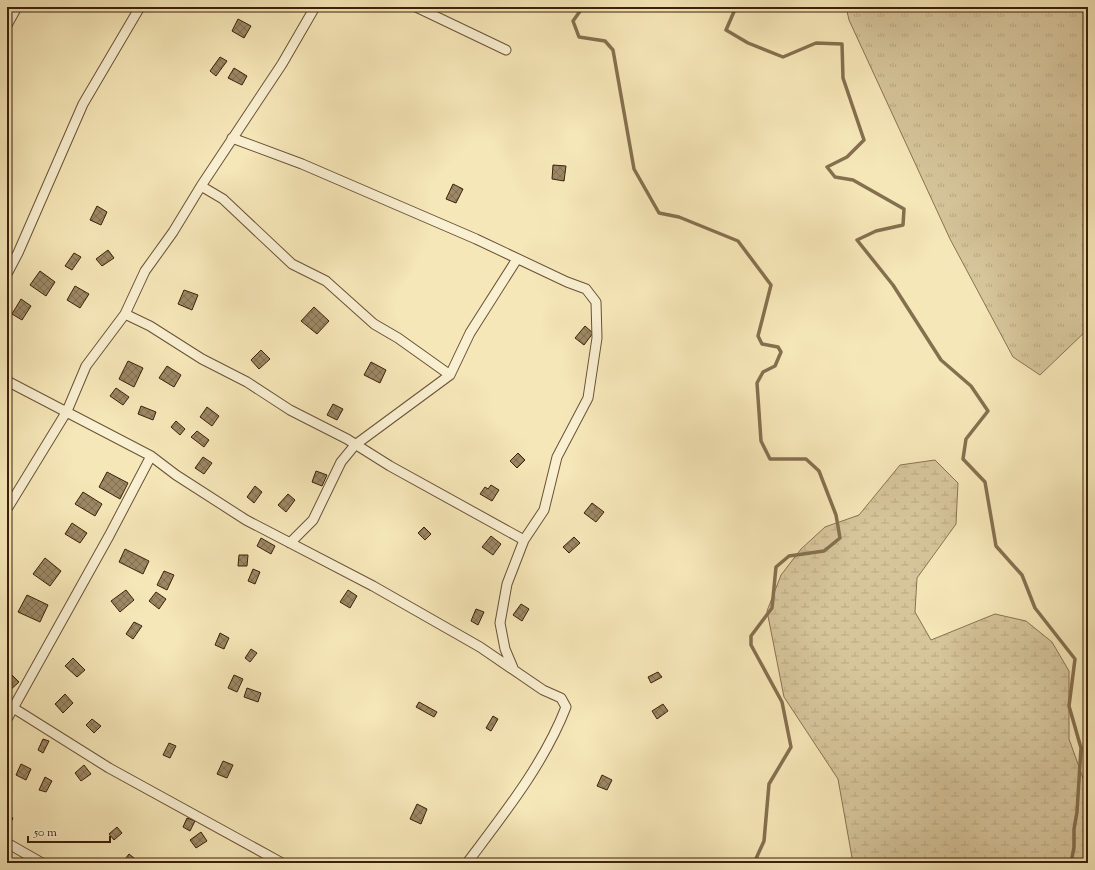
<svg xmlns="http://www.w3.org/2000/svg" width="1095" height="870" font-family="'Sorts Mill Goudy',serif">
	<defs>
		<pattern id="grass-tufts" width="24" height="20" patternUnits="userSpaceOnUse"><rect width="24" height="20" fill="#d6c59b"/><path d="M3 7l-1-3M5 7V3M7 7l1-3M15 17l-1-3M17 17v-4M19 17l1-3" fill="none" stroke="#b8a984"/></pattern>
		<pattern id="wetland-marsh" width="20" height="14" patternUnits="userSpaceOnUse"><rect width="20" height="14" fill="#d6c59b"/><path d="M1 5h8M5 5V1M11 12h8M15 12V8" fill="none" stroke="#b8a984"/></pattern>
		<pattern id="building-cross-hatch" width="8" height="8" patternUnits="userSpaceOnUse"><rect width="8" height="8" fill="#9c8865"/><path d="M0 0l8 8M0 8l8-8" fill="none" stroke="#806f51"/></pattern>
	</defs>
	<rect width="100%" height="100%" fill="#f6e7b8"/>
	<filter id="stains"><feTurbulence type="fractalNoise" baseFrequency=".005" numOctaves="4"/><feColorMatrix values="0 0 0 0 .2 0 0 0 0 .09 0 0 0 0 .02 0 0 0 .5 -.17"/></filter>
	<radialGradient id="worn" r=".72"><stop offset=".6" stop-color="#630" stop-opacity="0"/><stop offset="1" stop-color="#630" stop-opacity=".3"/></radialGradient>
	<path fill="url(#grass-tufts)" stroke="#887353" d="M846,7H1088V329L1040,375L1013,357L950,239L849,20Z"/>
	<path fill="url(#wetland-marsh)" stroke="#887353" d="M935,460L958,483L956,524L917,578L915,612L931,640L995,614L1026,621L1052,642L1069,671V739L1088,792V863H853L838,779L784,697L767,611L781,575L801,549L825,527L859,515L900,465Z"/>
	<g fill="none" stroke-linecap="round" stroke-linejoin="round">
		<path stroke="#84704f" stroke-width="3.5" d="M583,7L573,21L579,37L605,41L613,50L634,169L659,213L679,217L738,241L771,285L758,336L762,344L778,347L781,352L775,366L763,372L757,383L761,441L770,459H806L819,471L836,515L840,538L824,551L789,556L776,567L772,608L751,636V645L782,702L791,747L769,784L764,841L754,863
			M736,7L726,30L748,43L783,57L816,43L842,44L843,78L864,140L847,157L827,167L835,177L853,180L904,209L903,225L876,231L857,240L893,285L941,360L971,386L988,411L966,439L963,459L985,482L996,546L1022,575L1035,608L1075,659L1069,706L1081,748L1077,812L1074,829V847L1071,863"/>
	</g>
	<path fill="url(#building-cross-hatch)" stroke="#3a210b" d="M238,19L251,26L244,38L232,31Z
		M220,57L227,61L216,76L210,71Z
		M234,68L247,76L242,85L228,78Z
		M553,165L566,166L564,181L552,179Z
		M453,184L463,189L456,203L446,199Z
		M97,206L107,212L101,225L90,220Z
		M108,250L114,258L102,266L96,259Z
		M74,253L81,257L72,270L65,266Z
		M40,271L55,282L46,296L30,285Z
		M75,286L89,294L80,308L67,300Z
		M184,290L198,295L192,310L178,304Z
		M21,299L31,306L22,320L12,314Z
		M314,307L329,321L317,334L301,321Z
		M585,326L593,333L584,345L575,338Z
		M261,350L270,359L259,369L251,360Z
		M128,361L143,368L134,387L119,379Z
		M371,362L386,370L380,383L364,375Z
		M167,366L181,375L174,387L159,378Z
		M116,388L129,397L123,405L110,396Z
		M333,404L343,409L337,420L327,415Z
		M141,406L156,412L153,420L138,414Z
		M207,407L219,416L212,426L200,417Z
		M176,421L185,429L180,435L171,427Z
		M197,431L209,440L204,447L191,437Z
		M518,453L525,460L517,468L510,461Z
		M203,457L212,463L204,474L195,468Z
		M316,471L327,475L322,486L312,482Z
		M107,472L128,483L120,499L99,487Z
		M491,485L499,490L492,501L480,494L485,487L488,489Z
		M255,486L262,492L254,503L247,497Z
		M83,492L102,504L95,516L75,504Z
		M288,494L295,500L286,512L278,505Z
		M592,503L604,512L596,522L584,513Z
		M72,523L87,533L80,543L65,534Z
		M424,527L431,534L425,540L418,533Z
		M491,536L501,544L493,555L482,547Z
		M574,537L580,543L569,553L563,547Z
		M261,538L275,546L271,554L257,546Z
		M125,549L149,561L143,574L119,562Z
		M239,555H248L247,566H238Z
		M45,558L61,571L50,586L33,574Z
		M253,569L260,572L255,584L248,581Z
		M164,571L174,575L167,590L157,585Z
		M126,590L134,600L120,612L111,601Z
		M348,590L357,596L350,608L340,602Z
		M156,592L166,599L159,609L149,601Z
		M27,595L48,605L40,622L18,612Z
		M521,604L529,609L522,621L513,615Z
		M476,609L484,612L478,625L471,621Z
		M134,622L142,626L133,639L126,634Z
		M220,633L229,638L224,649L215,645Z
		M251,649L257,653L250,662L245,658Z
		M73,658L85,670L77,677L65,666Z
		M658,672L662,677L651,683L648,677Z
		M10,673L19,682L7,693V675Z
		M234,675L243,679L237,692L228,688Z
		M247,688L261,693L258,702L244,697Z
		M65,694L73,703L63,713L55,704Z
		M419,702L437,712L434,717L416,707Z
		M663,704L668,711L657,719L652,711Z
		M493,716L498,719L491,731L486,728Z
		M92,719L101,726L94,733L86,725Z
		M43,739L49,741L43,753L38,750Z
		M169,743L176,746L170,758L163,755Z
		M223,761L233,765L227,778L217,774Z
		M21,764L31,769L26,780L16,775Z
		M84,765L91,774L81,781L75,773Z
		M602,775L612,780L607,790L597,786Z
		M45,777L52,781L46,792L39,790Z
		M417,804L427,809L421,824L410,819Z
		M7,816L13,818L8,828L7,827Z
		M187,818L195,821L190,831L183,827Z
		M117,827L122,833L114,840L109,834Z
		M201,832L207,841L196,848L190,840Z
		M129,854L139,862V863H122Z"/>
	<g fill="none" stroke-linecap="round" stroke-linejoin="round">
		<defs>
			<path id="minor" d="M416,7L506,50
				M7,25L17,7
				M232,138L302,164L476,239L567,282L586,289L596,302L597,338L588,398L557,457L544,510L524,540L507,584L500,623L505,649L513,668
				M201,186L223,199L292,264L326,281L374,324L398,338L450,375
				M7,274L18,253L83,104L140,7
				M125,314L150,326L202,359L247,382L290,410L347,439L390,466L524,540
				M7,381L151,456L176,475L246,520L373,586L480,647L543,690L561,698L566,707C544,764 503,815 467,863
				M7,509L67,411L86,366L125,314L145,271L173,232L201,186L282,64L315,7
				M290,543L313,520L341,462L355,445L450,375L470,333L517,259
				M7,704L109,768L282,863
				M7,719L109,536L151,456
				M7,843L42,863"/>
		</defs>
		<use href="#minor" stroke="#695236" stroke-width="11"/>
		<use href="#minor" stroke="#f9efd1" stroke-width="9"/>
	</g>
	<rect width="1095" height="870" fill="none" stroke="#f6e7b8" stroke-width="24"/>
	<rect x="8" y="8" width="1079" height="854" fill="none" stroke="#3a210b" stroke-width="2"/>
	<rect x="12" y="12" width="1071" height="846" fill="none" stroke="#3a210b"/>
	<path d="M28 836v6h82v-6" fill="none" stroke="#3a210b" stroke-width="2"/>
	<text x="34" y="836" font-size="12" fill="#3a210b" stroke="#f9efd1" stroke-width="3" paint-order="stroke">50 m</text>
	<rect width="100%" height="100%" filter="url(#stains)"/>
	<rect width="100%" height="100%" fill="url(#worn)"/>
</svg>
